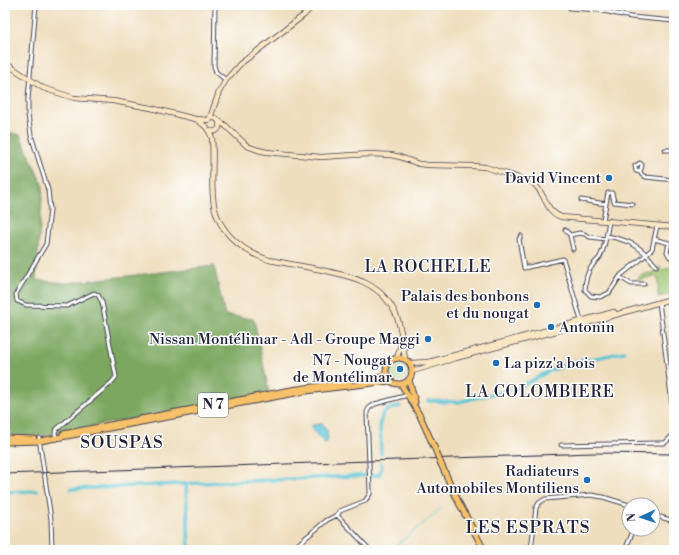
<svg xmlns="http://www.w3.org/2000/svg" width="679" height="555" font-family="'Libre Bodoni',serif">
	<rect width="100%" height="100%" fill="#fff"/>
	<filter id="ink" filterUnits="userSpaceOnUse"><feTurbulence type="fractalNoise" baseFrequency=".025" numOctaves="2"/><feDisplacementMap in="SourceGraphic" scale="8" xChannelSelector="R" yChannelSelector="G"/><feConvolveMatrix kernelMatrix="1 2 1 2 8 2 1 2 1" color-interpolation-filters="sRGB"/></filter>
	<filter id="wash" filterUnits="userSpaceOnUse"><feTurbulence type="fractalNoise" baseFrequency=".012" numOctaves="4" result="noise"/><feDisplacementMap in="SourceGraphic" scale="16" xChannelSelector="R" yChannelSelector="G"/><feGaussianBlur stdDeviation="0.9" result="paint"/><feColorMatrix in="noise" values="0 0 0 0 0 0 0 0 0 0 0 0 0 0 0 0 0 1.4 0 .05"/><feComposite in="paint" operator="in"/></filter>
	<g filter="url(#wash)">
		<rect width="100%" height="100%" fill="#efdebd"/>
		<path fill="#9ac16c" stroke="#5e7254" d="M673,257H674V293L658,297V278L654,276L636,281L641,275L654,272L655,269L660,267L662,270L672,267V263L671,261Z
			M389 371a10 10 0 1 1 20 0a10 10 0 1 1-20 0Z"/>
		<path fill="#7ba760" stroke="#4e644e" d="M5,131L20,135L43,186L36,280L66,283L214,266L225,315L254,319L269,392L43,436L12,435L5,416Z"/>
		<path fill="#59c3d3" stroke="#3e7287" d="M321,424H323L327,431L328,440L326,443L323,442L310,427L312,425Z"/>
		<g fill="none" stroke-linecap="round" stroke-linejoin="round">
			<path stroke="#59c3d3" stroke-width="1" d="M391,550L443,507"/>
			<path stroke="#59c3d3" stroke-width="3.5" d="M428,401L459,402L520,387L551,370L577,362L624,352
				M381,454L380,423L383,413L390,409L400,406
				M186,484L189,550
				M71,489L379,475L381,470V463
				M5,492L37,491"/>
		</g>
	</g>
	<g filter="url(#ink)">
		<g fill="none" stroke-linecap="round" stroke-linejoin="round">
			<defs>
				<path id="street" d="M36,5L28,99V115L31,135L48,190L50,210L46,244L16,294L17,301L26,305L67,306L94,293L98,295L102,302L116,377L111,383L57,429L55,432L56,439
					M215,5L214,66L216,72L226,80
					M570,8L599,10L631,17L674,21
					M665,150H674
					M640,172L642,165L640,163L635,166L636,171L640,172L642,175L646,177L674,180
					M581,200L606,204
					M603,220L608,193H612L614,202L633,204
					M609,220C607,233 606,245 600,257C598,260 594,263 592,266C586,274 585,281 585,290L591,296L600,297L609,293L621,275L640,260L652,249L657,226
					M565,230L570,235
					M521,236L519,239L524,268L563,259L581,320
					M607,236C630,240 642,247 656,266
					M654,239L669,243L667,252L670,257
					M573,249L570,235L580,233L584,234L590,237L606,239
					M620,277L631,284H644
					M659,302L674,419
					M39,438L51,519L52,550
					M561,445L659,443H665L674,434
					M337,515L370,550
					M653,515L674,521
					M291,550L327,520L337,515L340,511L365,501L370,494V490L367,412L369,408L375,404L408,395
					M531,550L536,508L539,503L545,499L591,495L603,497L629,505
					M625,550L634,529"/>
				<path id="secondary" d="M5,63L43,88L74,98L113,101L151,108L195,119L208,120L212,118H215L226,126L247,146L258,150L267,152L321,157L370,154L391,155L400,157L419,164L428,165L473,166L485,167L532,182C546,192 544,211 561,217L674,227
					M210,118L219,92L226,80L240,64L304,15L314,5
					M197,120C205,125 209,129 212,138C214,157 211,177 213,197C215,229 240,251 269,260C285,263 301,266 317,269C351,276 383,282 397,317C402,331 403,345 405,359
					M210,131C216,133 221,129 219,122
					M397,358L402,340
					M410,363L429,362L614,312
					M413,371L456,358L594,321L674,298"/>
				<path id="primary" d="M386 371a13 13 0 1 1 26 0a13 13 0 1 1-26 0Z
					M367,380L380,377L386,373
					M409,380L415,402
					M401,384L420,416L435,449
					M63,434L291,390L349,382
					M5,438L34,439
					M5,442L40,441L306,391L390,381
					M441,464L459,503L484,550"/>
			</defs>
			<use href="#street" stroke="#413e4e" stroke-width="5"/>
			<use href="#secondary" stroke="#413e4e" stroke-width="6"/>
			<use href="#primary" stroke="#413e4e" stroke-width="7"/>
			<use href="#street" stroke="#fff" stroke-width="3"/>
			<use href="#secondary" stroke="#fbe6c4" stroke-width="4.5"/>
			<use href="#primary" stroke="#f6c16b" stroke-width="5"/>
			<path stroke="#22223b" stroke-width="1" d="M5,474L593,453L674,454"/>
			<defs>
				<path id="primary-bridge" d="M435,449L441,464"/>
			</defs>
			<use href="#primary-bridge" stroke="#413e4e" stroke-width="7" stroke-linecap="butt"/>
			<use href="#primary-bridge" stroke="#f6c16b" stroke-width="5"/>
		</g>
	</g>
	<g fill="#1f6fb2" stroke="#fff" stroke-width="1.5">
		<circle cx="609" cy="178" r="4"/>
		<circle cx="537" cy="305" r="4"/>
		<circle cx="551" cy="327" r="4"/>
		<circle cx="428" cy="339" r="4"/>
		<circle cx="496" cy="363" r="4"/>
		<circle cx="400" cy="369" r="4"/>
		<circle cx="587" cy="480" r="4"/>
	</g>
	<g text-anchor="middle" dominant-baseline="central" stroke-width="3" stroke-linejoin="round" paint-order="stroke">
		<rect fill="#fff" stroke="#646476" stroke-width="1" x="198" y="393" width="30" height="24" rx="3"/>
		<g font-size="14" font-weight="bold" fill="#22223b">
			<text x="213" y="405">N 7</text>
		</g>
		<g font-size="15" fill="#22223b" stroke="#fff" text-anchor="end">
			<text x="601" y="178">David Vincent</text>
			<text x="529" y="296">Palais des bonbons<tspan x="529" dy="17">et du nougat</tspan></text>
			<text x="559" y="327" text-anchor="start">Antonin</text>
			<text x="420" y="339">Nissan Montélimar - Adl - Groupe Maggi</text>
			<text x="392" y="360">N7 - Nougat<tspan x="392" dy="17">de Montélimar</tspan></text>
			<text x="504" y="363" text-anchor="start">La pizz'a bois</text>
			<text x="579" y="471">Radiateurs<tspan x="579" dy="17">Automobiles Montiliens</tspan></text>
		</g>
		<g font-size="16" letter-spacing="1" fill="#22223b" stroke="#fff">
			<text x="428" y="267">LA ROCHELLE</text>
			<text x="540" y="392">LA COLOMBIERE</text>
		</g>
		<g font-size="17" letter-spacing="1" fill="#22223b" stroke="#fff">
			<text x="122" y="443">SOUSPAS</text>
			<text x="528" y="528">LES ESPRATS</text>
		</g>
	</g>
	<rect width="679" height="555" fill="none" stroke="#fff" stroke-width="20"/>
	<g transform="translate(641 517) rotate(267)"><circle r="19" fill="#ffffff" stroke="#a7a7b1"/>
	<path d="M0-3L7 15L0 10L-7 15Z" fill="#1f6fb2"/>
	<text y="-6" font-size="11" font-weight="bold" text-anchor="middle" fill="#22223b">N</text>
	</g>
</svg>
